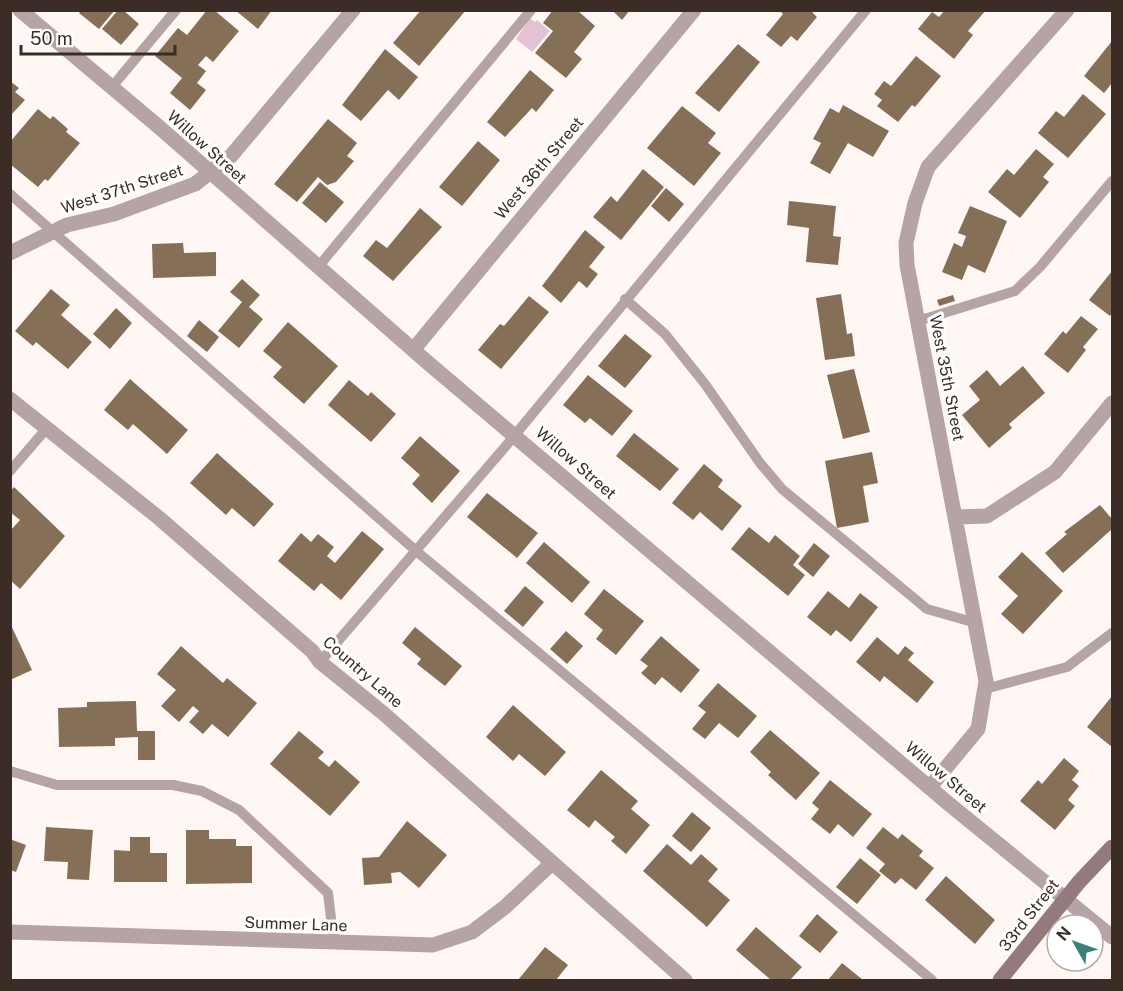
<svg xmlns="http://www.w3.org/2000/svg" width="1123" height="991" font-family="'Public Sans',sans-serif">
	<rect width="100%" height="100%" fill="#fff7f4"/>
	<path fill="#e4c1d3" d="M530,18L535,22L537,20L550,31L532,52L516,39Z"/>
	<path fill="#856f56" d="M82,10H115L99,29L79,13Z
		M118,10H123L139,24L121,45L102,29Z
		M207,10H214L239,31L213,62L206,56L198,65L206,71L197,83L206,90L190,110L170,93L182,78L155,56L178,28L187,35Z
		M235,10H272L258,29Z
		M421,10H466L419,66L393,43Z
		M553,10H577L595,26L574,52L582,59L566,78L535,53L553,31L543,23Z
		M612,10H630L622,20Z
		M779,10H810L817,17L797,41L791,36L781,47L766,35L783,14Z
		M945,10H986L968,31L973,35L954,59L918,29L932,12L939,17Z
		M1112,41V83L1104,93L1084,76Z
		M738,44L760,62L719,112L695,93Z
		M385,49L418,77L399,100L388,90L361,121L342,105Z
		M916,56L941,76L915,107L912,105L898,122L877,106L882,100L874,94L884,81L891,86Z
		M530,70L554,90L536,112L532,108L505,137L487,122Z
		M10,81L19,88L15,92L25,100L10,116Z
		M1083,94L1106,114L1068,158L1038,133L1056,111L1064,117Z
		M843,105L889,131L873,157L848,143L830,174L810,163L821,143L813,139L830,108L839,113Z
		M682,106L716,133L708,143L721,153L694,186L647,148Z
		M38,109L50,119L53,116L68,129L66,132L80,143L48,181L45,179L38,187L10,164V142Z
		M328,119L357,143L347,156L354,161L336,182L327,185L318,177L297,202L274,184Z
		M478,141L500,160L462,206L439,187Z
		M1036,149L1054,164L1043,177L1049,182L1020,218L988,192L1007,169L1014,175Z
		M643,169L664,187L621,240L593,217L611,196L617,202Z
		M320,182L344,202L326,223L302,203Z
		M666,188L684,204L669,222L651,206Z
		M789,201L836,206L833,236L841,237L838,265L806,262L809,228L787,225Z
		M970,206L1007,221L985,273L968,265L962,280L942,272L954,243L962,247L966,236L958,233Z
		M420,208L442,227L393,281L363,256L376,240L387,248Z
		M585,230L605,247L589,267L598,274L587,288L579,281L561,303L542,286Z
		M183,243L184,253L216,252V276L153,278L152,244Z
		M1112,271V313L1110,316L1089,300Z
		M242,279L260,295L249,307L263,319L239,348L218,331L242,302L230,292Z
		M51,289L70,305L61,315L92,342L68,369L36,342L33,346L15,331Z
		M841,294L847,334L852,333L855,356L825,360L816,298Z
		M953,295L955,301L939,306L937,300Z
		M529,296L549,312L501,369L478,350L500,324L504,326Z
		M116,308L132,323L110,349L93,334Z
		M1081,316L1098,329L1083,347L1086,350L1068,373L1044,354L1063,331L1066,334Z
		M199,320L219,337L207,352L187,336Z
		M288,322L338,366L304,404L273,377L282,367L263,351Z
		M625,334L652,356L625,388L598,366Z
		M1023,366L1045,393L1009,424L1012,428L989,448L962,415L980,400L969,386L987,370L1000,386Z
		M854,369L870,432L843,439L827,375Z
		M588,375L633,411L612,436L590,418L585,423L563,405Z
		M130,379L188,430L167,454L133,424L128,430L104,410Z
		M349,380L368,396L371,392L396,414L371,442L328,405Z
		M634,433L679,469L660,491L616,456Z
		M420,436L460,471L432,503L412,484L420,475L401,458Z
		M872,452L878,483L863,486L869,522L837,528L825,461Z
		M217,453L274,504L254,527L232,508L226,515L190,483Z
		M704,464L723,480L718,487L742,506L722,531L700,512L693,520L672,503Z
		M14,487L65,536L20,589L10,580V531L20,520L10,512V492Z
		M487,493L538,533L517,558L467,517Z
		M1100,505L1112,519V529L1063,573L1045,553L1067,534L1064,532Z
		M749,527L769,543L775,535L800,556L793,565L805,575L788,596L731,549Z
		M362,531L384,549L341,600L321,583L314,591L278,561L301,533L311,542L318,534L334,547L327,556L335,563Z
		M544,542L590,582L572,603L526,563Z
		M814,543L830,556L813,577L798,564Z
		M1022,552L1063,591L1023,634L1001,614L1018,596L998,577Z
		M525,586L544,602L523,627L504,611Z
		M604,589L644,621L616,655L596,639L603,630L584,614Z
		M828,591L849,608L860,593L878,607L851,642L836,630L831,636L807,617Z
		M10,623L32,670L10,680Z
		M415,627L462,666L445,686L417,664L421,659L402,643Z
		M566,631L583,646L567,664L550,649Z
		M661,636L700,670L681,693L662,677L655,685L641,673L648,666L640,660Z
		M877,637L898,655L905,646L914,653L908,660L934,682L917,703L884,676L880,682L856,662Z
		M181,646L223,683L227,678L257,703L228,737L212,724L203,734L189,722L199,711L193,706L179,722L161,706L176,690L157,674Z
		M718,683L757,716L738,738L719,723L705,739L692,729L706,712L698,706Z
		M1112,696V747L1087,727Z
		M136,701L137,731H155V760H138V737L115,738V746L59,747L58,708L87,707V702Z
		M513,705L566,752L545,776L519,754L513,761L486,737Z
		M770,730L820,773L796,800L768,775L771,772L750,752Z
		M299,731L324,752L318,758L329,767L335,760L360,782L330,816L270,764Z
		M1064,758L1079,771L1072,780L1079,786L1068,800L1075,806L1055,830L1020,801L1038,780L1042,784Z
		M601,770L638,801L631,809L650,825L626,854L611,841L615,837L595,820L589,828L567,810Z
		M830,780L872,814L853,837L838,824L830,834L811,819L819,809L812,803Z
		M692,812L711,828L691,852L672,836Z
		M407,821L447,855L419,888L400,872L391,873L392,883L364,885L362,858L379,857Z
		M46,827L93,830L89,880L67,879L68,862L44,861Z
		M883,827L898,839L902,834L923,851L919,856L934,868L916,890L901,878L895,884L879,871L885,864L866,848Z
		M186,830H209V839H236V846H252V883L186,884Z
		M130,837H150V853H167V882H114V850L130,851Z
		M10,839L26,845L16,872L10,870Z
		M667,844L691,865L701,854L718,869L708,881L730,900L707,927L643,871Z
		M860,858L881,875L857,904L836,887Z
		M946,876L995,920L975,944L925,900Z
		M817,914L838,932L820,953L799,936Z
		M756,927L802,967L790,980H771L736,950Z
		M545,947L568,965L556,980H518Z
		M842,963L863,980H828Z"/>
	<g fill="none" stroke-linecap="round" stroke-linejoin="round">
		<path stroke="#b6a3a4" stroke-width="10" d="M111,88L176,10
			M10,194L415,550L932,980
			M318,267L531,10
			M625,299L665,334L705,384L760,463L782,489L927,609L976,623
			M918,321L1015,291L1040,267L1112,181
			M10,471L47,428
			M320,662L505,447L866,10
			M985,689L1067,667L1112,633
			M10,771L57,785H173L202,791L239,810L328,893L334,943"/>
		<path stroke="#b6a3a4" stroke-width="15" d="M20,10L159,127L427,362L949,804L1112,937
			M10,253L67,225L114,214L195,184L231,156L353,10
			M413,350L694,10
			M10,399L159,518L312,651L320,662L383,713L685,980
			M956,517L987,516L1055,472L1112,403
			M930,787L978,729L986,681L907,265L906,243L915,203L928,167L1067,10
			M10,932L433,945L472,932L505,907L552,863"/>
		<path stroke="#947a7c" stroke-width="15" d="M1000,980L1079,882L1112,847"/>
	</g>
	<g text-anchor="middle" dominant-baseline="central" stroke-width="6" stroke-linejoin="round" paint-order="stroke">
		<g font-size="16" fill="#3b2c26" stroke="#fff">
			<text transform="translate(207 147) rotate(42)">Willow Street</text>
			<text transform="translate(539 168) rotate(-50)">West 36th Street</text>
			<text transform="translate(122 189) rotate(-18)">West 37th Street</text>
			<text transform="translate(947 378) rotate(79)">West 35th Street</text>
			<text transform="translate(576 463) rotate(41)">Willow Street</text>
			<text transform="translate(363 672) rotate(41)">Country Lane</text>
			<text transform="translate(946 777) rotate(40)">Willow Street</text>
			<text transform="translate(1029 915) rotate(-52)">33rd Street</text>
			<text transform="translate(296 924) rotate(2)">Summer Lane</text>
		</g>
	</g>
	<rect width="1123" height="991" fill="none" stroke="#3b2c26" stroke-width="24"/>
	<g transform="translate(1075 943) rotate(310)"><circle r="28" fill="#ffffff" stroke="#b1aba8" stroke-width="1.5"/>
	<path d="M0-4.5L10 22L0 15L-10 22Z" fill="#3a8076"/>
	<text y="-9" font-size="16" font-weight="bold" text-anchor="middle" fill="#3b2c26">N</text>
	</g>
	<path d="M21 45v9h154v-9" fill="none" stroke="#3b2c26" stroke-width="3"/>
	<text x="30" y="45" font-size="18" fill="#3b2c26" stroke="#ffffff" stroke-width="4.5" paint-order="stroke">50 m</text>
</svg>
